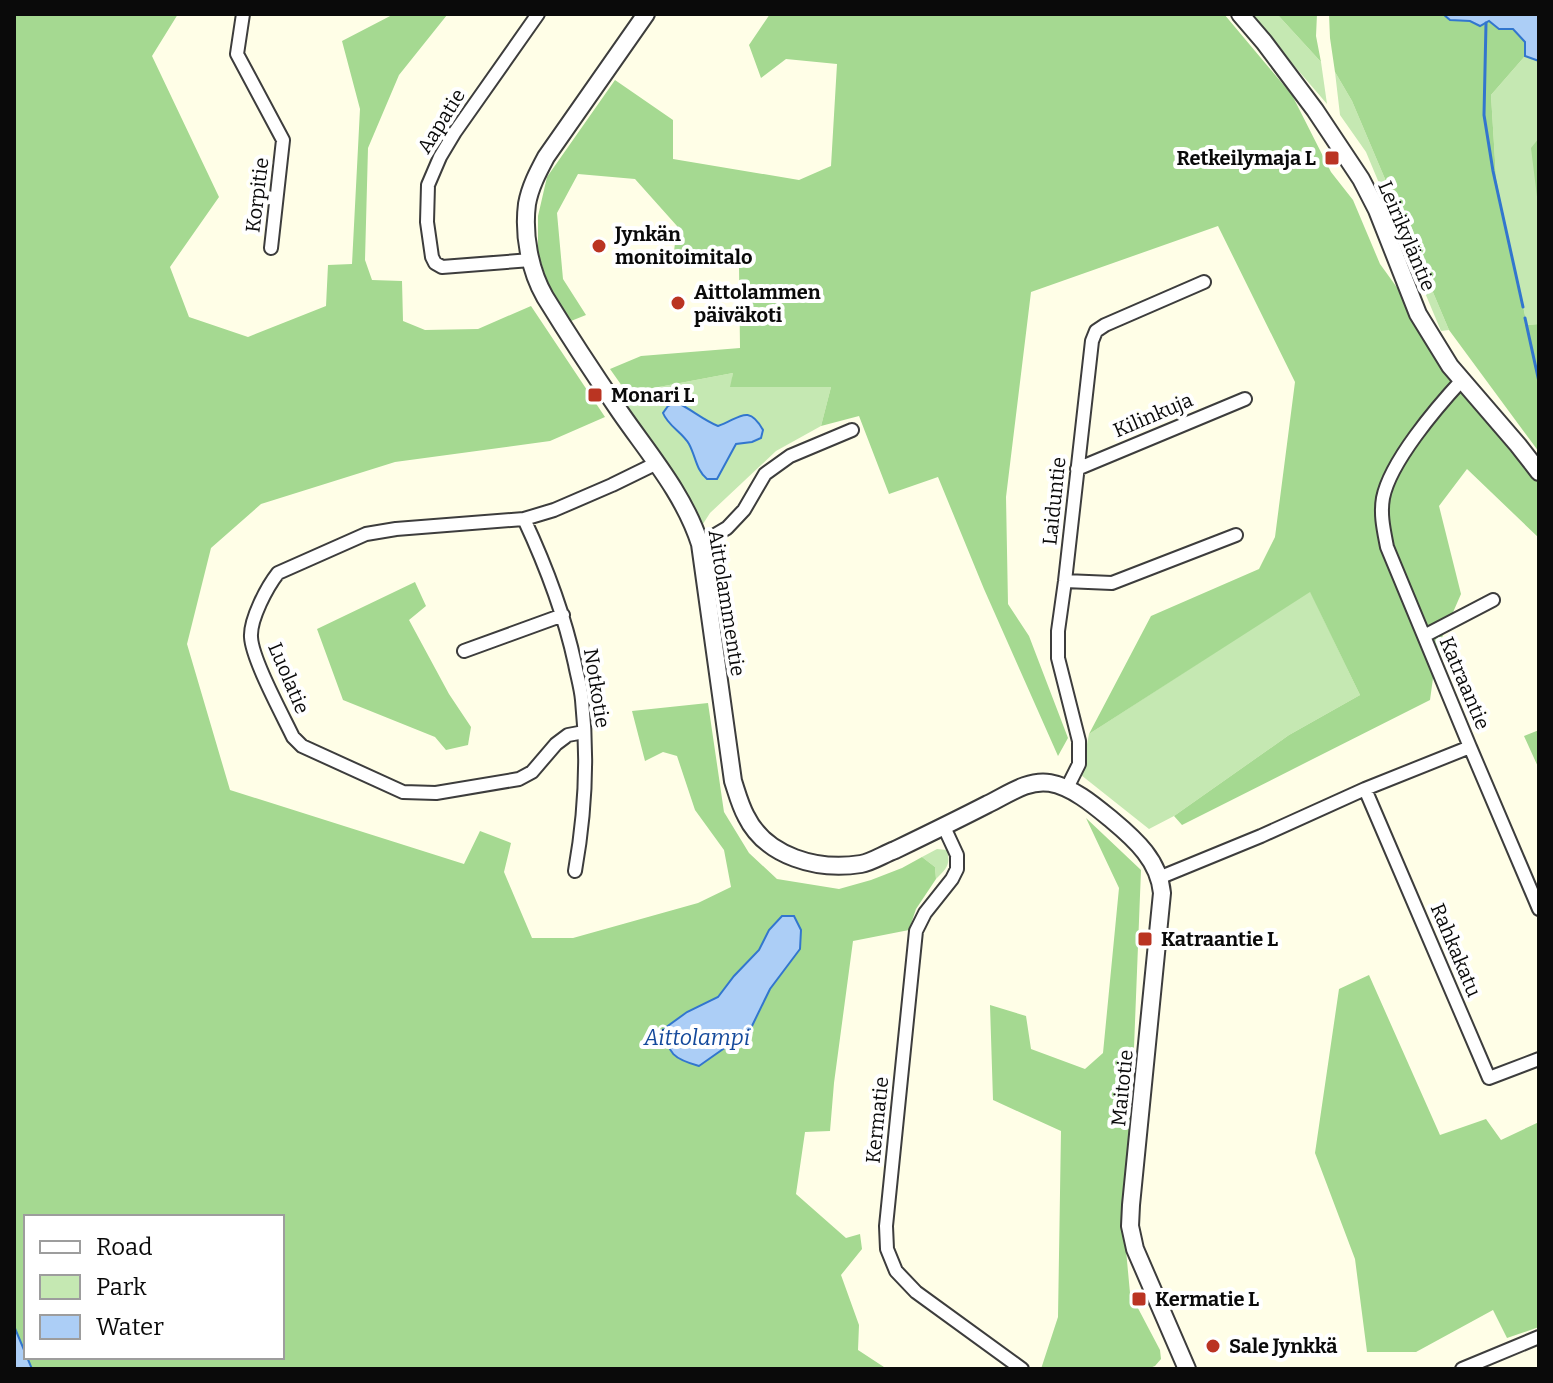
<svg xmlns="http://www.w3.org/2000/svg" width="1553" height="1383" font-family="Bitter,serif">
	<rect width="100%" height="100%" fill="#fffee7"/>
	<path fill="#c5e8b2" d="M1250,14H1277L1321,62L1327,104Z
		M1525,56L1539,61V324L1527,325L1496,177L1491,95Z
		M1335,72L1352,101L1449,330L1441,331L1366,152L1340,115Z
		M733,373L731,387H831L821,426L776,451L710,513L701,527L621,401L627,393Z
		M1310,591L1360,695L1289,735L1174,816L1149,829L1081,775L1089,734Z
		M937,849L947,850C951,865 946,869 936,879L935,867L922,857Z"/>
	<path fill="#a5d991" fill-rule="evenodd" d="M14,14H178L152,56L219,197L170,267L189,317L248,337L326,306L328,265L352,264L360,109L342,41L394,14L447,15L399,75L368,148L365,260L372,280L402,281L403,321L425,330L478,329L531,306L605,417L550,441L395,462L261,504L211,548L187,644L230,790L464,864L480,831L511,843L504,872L532,938H573L698,903L731,887L724,850L695,810L677,756L663,752L645,761L632,711L708,703L724,812L749,853L777,879L839,889L871,880L902,868L922,857L935,867L936,879L916,909L909,930L853,941L834,1083L830,1131L805,1132L796,1194L846,1238L860,1234L862,1249L841,1275L859,1325L858,1350L887,1369H32L27,1357H282V1217H26V1354L14,1326ZM769,930L800,949L770,989L750,1030L699,1066L687,1012L718,997L734,976L759,950Z
		M770,14H1224L1292,95L1331,172L1353,200L1380,264L1539,484V538L1467,469L1439,506L1461,594L1437,649L1430,700L1182,825L1174,816L1289,735L1360,695L1310,592L1089,734L1151,616L1259,569L1275,537L1295,382L1218,226L1031,292L1006,497L1008,604L1029,636L1068,738L1058,756L984,589L938,477L889,494L859,416L821,426L831,387H730L733,373L627,393L610,369L641,356L740,348L739,265L673,260L677,226L635,179L578,174L557,213L563,279L586,315L571,321L550,290L538,253V216L547,177L615,80L673,120V159L799,180L831,166L837,64L786,59L761,78L749,45Z
		M1277,14H1317L1316,36L1321,62Z
		M1329,14H1443L1450,20L1470,21L1480,26L1489,21L1499,29H1513L1525,42V56L1491,95L1496,177L1527,325L1539,324V452L1449,330L1352,101L1335,72L1330,38Z
		M1539,138V213L1531,148Z
		M415,582L426,606L409,620L449,694L471,727L468,745L446,750L435,737L343,700L317,629Z
		M1539,730V769L1524,736Z
		M1086,818L1141,870L1126,1250L1130,1293L1160,1350L1161,1359L1155,1366L1147,1369H1041L1058,1317L1061,1131L993,1100L990,1005L1026,1016L1031,1049L1085,1069L1103,1053L1119,888Z
		M1369,975L1440,1135L1486,1119L1501,1140L1539,1122V1327L1507,1338L1493,1310L1416,1352H1367L1355,1259L1315,1153L1339,989Z"/>
	<path fill="#accef6" stroke="#3276ce" stroke-width="2" d="M1443,14H1539V61L1525,56V42L1513,29H1499L1489,21L1480,26L1470,21L1450,20Z
		M676,402C691,409 703,420 718,426C739,419 748,403 763,430L761,438L752,442L736,444L717,479H707C696,470 696,457 689,444C682,432 668,426 663,413L668,406Z
		M782,916H794L801,930L800,949L770,989L750,1030L699,1066C674,1059 667,1054 665,1028L687,1012L718,997L734,976L759,950L769,930Z
		M14,1326L32,1369H14Z"/>
	<g fill="none" stroke-linecap="round" stroke-linejoin="round">
		<path stroke="#3276ce" stroke-width="3" d="M1486,23L1484,115L1493,171L1523,307
			M1525,318L1539,382"/>
		<defs>
			<path id="minor" d="M243,14L237,54L283,140L271,248
				M531,260L442,267L435,263L432,257L427,222L428,185L440,157L455,132L538,14
				M1077,469L1245,399
				M524,519C546,566 564,613 575,664C577,675 581,688 582,700C588,756 585,815 575,871
				M700,544L727,528L744,510L765,474L790,456L852,430
				M1065,581L1112,583L1236,535
				M1424,636L1493,600
				M464,651L563,615
				M584,732L568,735L556,744L532,772L519,779L436,793L403,792L302,746L293,737C282,714 252,659 251,637C250,619 267,587 278,573L366,534L396,529L524,519L554,510L612,485L657,463
				M1470,747L1539,909
				M1067,788L1079,764V741L1058,658V631L1065,581L1092,341L1096,331L1105,325L1204,282
				M1365,789L1489,1078L1539,1059
				M944,827L957,855V869L952,879L925,913L916,931L886,1226L887,1249L896,1271L916,1292L1022,1369
				M1161,877L1261,836L1365,789L1470,747L1387,547C1384,531 1380,515 1383,498C1390,462 1437,407 1462,380
				M1462,1369L1539,1337"/>
			<path id="tertiary" d="M646,14L546,157C538,172 530,187 527,204C523,235 530,271 545,297C569,336 594,374 620,412C649,454 684,494 700,544L733,781C737,793 740,805 746,816C766,857 818,871 861,864C872,862 884,854 895,850C926,835 957,820 988,804C1007,795 1028,779 1050,783C1073,787 1095,806 1112,820C1136,840 1159,861 1162,893L1131,1205L1130,1226L1135,1249L1187,1369
				M1240,14L1264,42L1315,110L1361,179L1377,210L1418,314L1450,366L1518,445L1539,472"/>
		</defs>
		<use href="#minor" stroke="#3d3d3d" stroke-width="16"/>
		<use href="#tertiary" stroke="#3d3d3d" stroke-width="20"/>
		<use href="#minor" stroke="#fff" stroke-width="12"/>
		<use href="#tertiary" stroke="#fff" stroke-width="16"/>
	</g>
	<g fill="#ba3422" stroke="#fff" stroke-width="3">
		<rect x="1324" y="150" width="16" height="16" rx="4"/>
		<circle cx="599" cy="246" r="8"/>
		<circle cx="678" cy="303" r="8"/>
		<rect x="587" y="387" width="16" height="16" rx="4"/>
		<rect x="1137" y="931" width="16" height="16" rx="4"/>
		<rect x="1131" y="1291" width="16" height="16" rx="4"/>
		<circle cx="1213" cy="1346" r="8"/>
	</g>
	<g text-anchor="middle" dominant-baseline="central" stroke-width="8" stroke-linejoin="round" paint-order="stroke">
		<g font-size="20" fill="#0a0a0a" stroke="#fff">
			<text transform="translate(441 121) rotate(-58)">Aapatie</text>
			<text transform="translate(257 195) rotate(-83)">Korpitie</text>
			<text transform="translate(1407 236) rotate(67)">Leirikyläntie</text>
			<text transform="translate(1153 415) rotate(-23)">Kilinkuja</text>
			<text transform="translate(1054 501) rotate(-84)">Laiduntie</text>
			<text transform="translate(727 603) rotate(81)">Aittolammentie</text>
			<text transform="translate(289 678) rotate(67)">Luolatie</text>
			<text transform="translate(1465 683) rotate(67)">Katraantie</text>
			<text transform="translate(597 688) rotate(81)">Notkotie</text>
			<text transform="translate(1456 950) rotate(67)">Rahkakatu</text>
			<text transform="translate(1122 1088) rotate(-84)">Maitotie</text>
			<text transform="translate(877 1120) rotate(-84)">Kermatie</text>
		</g>
		<g font-size="20" font-weight="bold" fill="#0a0a0a" stroke="#fff" text-anchor="start">
			<text x="1316" y="158" text-anchor="end">Retkeilymaja L</text>
			<text x="615" y="234">Jynkän<tspan x="615" dy="23">monitoimitalo</tspan></text>
			<text x="694" y="292">Aittolammen<tspan x="694" dy="23">päiväkoti</tspan></text>
			<text x="611" y="395">Monari L</text>
			<text x="1161" y="939">Katraantie L</text>
			<text x="1155" y="1299">Kermatie L</text>
			<text x="1229" y="1346">Sale Jynkkä</text>
		</g>
		<g font-size="22" font-style="italic" fill="#14499b" stroke="#fff">
			<text x="697" y="1037">Aittolampi</text>
		</g>
	</g>
	<rect width="1553" height="1383" fill="none" stroke="#0a0a0a" stroke-width="32"/>
	<rect x="24" y="1215" width="260" height="144" fill="#ffffff" stroke="#9d9d9d" stroke-width="2"/>
	<rect x="40" y="1241" width="40" height="12" fill="#ffffff" stroke="#9d9d9d" stroke-width="2"/>
	<text x="96" y="1255" font-size="24" fill="#0a0a0a">Road</text>
	<rect x="40" y="1275" width="40" height="24" fill="#c5e8b2" stroke="#9d9d9d" stroke-width="2"/>
	<text x="96" y="1295" font-size="24" fill="#0a0a0a">Park</text>
	<rect x="40" y="1315" width="40" height="24" fill="#accef6" stroke="#9d9d9d" stroke-width="2"/>
	<text x="96" y="1335" font-size="24" fill="#0a0a0a">Water</text>
</svg>
